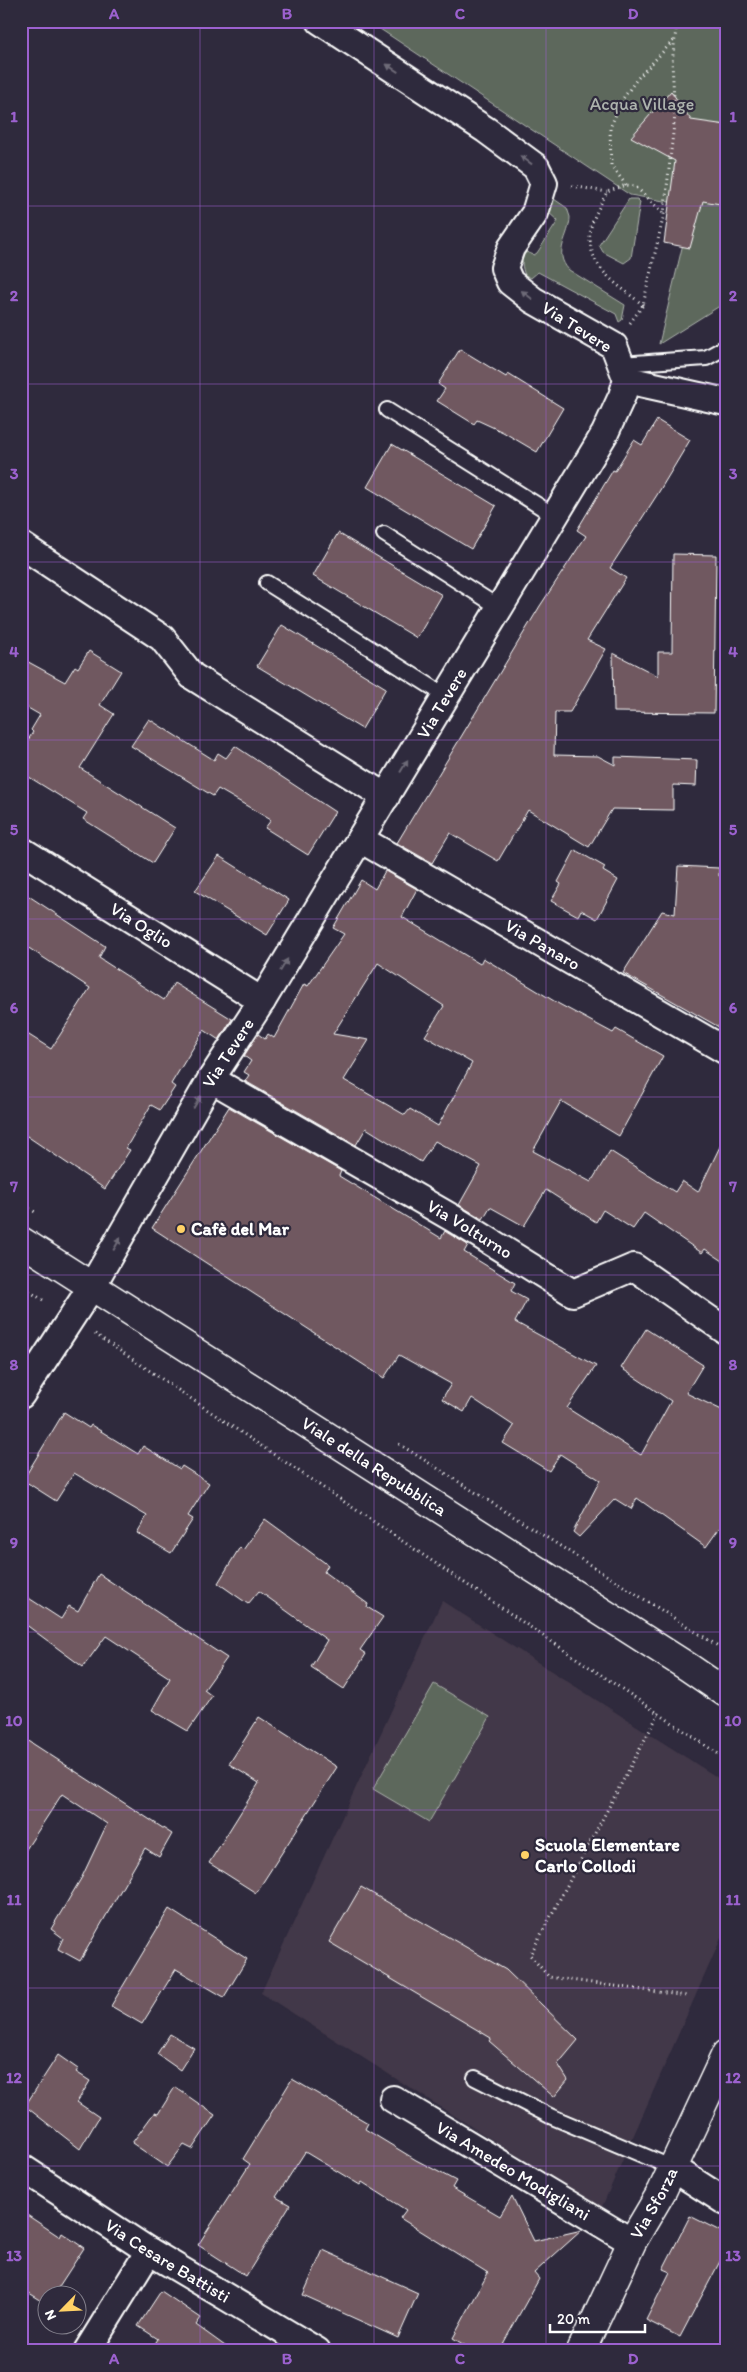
<svg xmlns="http://www.w3.org/2000/svg" width="747" height="2372" font-family="Itim,sans-serif">
	<rect width="100%" height="100%" fill="#2f2a3d"/>
	<filter id="ink" filterUnits="userSpaceOnUse"><feTurbulence type="fractalNoise" baseFrequency=".02" numOctaves="2"/><feDisplacementMap in="SourceGraphic" scale="10" xChannelSelector="R" yChannelSelector="G"/><feConvolveMatrix kernelMatrix="1 2 1 2 8 2 1 2 1" color-interpolation-filters="sRGB"/></filter>
	<g filter="url(#ink)">
		<path fill="#423848" d="M442,1601L726,1783V1927L601,2209L261,1993Z"/>
		<path fill="#5d685c" stroke="#aeb4ae" d="M368,21H726V302L659,344L692,206L630,195Z
			M554,199L567,208L570,217C570,236 552,252 569,270L625,305L622,320L619,322L616,314L538,272L531,278L525,275C522,268 520,258 526,252L534,255L537,253L558,221L548,212Z
			M629,199H637L640,202L631,258L624,263L603,252L599,245Z
			M434,1684L490,1717L429,1822L373,1789Z"/>
		<path fill="#705960" stroke="#fff" fill-rule="evenodd" d="M671,91L691,120L726,125V205L703,201L690,248L664,243L675,161L631,137Z
			M460,349L506,377L508,374L563,408L537,452L503,432L477,420L474,424L437,401L445,389L438,384Z
			M657,420L690,440L657,495L610,568L626,578L587,640L606,649L570,712H555L554,755L598,756L615,765V757L697,760L696,786L673,785V810L612,809L589,847L528,810L498,861L450,833L432,863L397,843L540,606L586,536L577,530L613,470L615,471L634,440L642,445Z
			M392,444L496,506L471,549L367,487Z
			M338,533L442,595L417,638L313,576Z
			M673,554L716,555L714,713L614,712L613,653L658,676V652H672Z
			M282,625L386,688L362,729L257,666Z
			M89,651L121,671L100,705L114,714L80,768L175,828L153,863L83,819L87,813L21,772V751L33,732L31,730L40,715L21,704V658L65,682L75,666L78,668Z
			M149,719L214,760L218,753L226,758L235,746L335,812L308,855L265,828L271,820L218,789L213,796L131,746Z
			M575,850L605,867L603,871L618,880L597,919L581,910L578,916L551,901L561,884L558,882Z
			M219,856L289,900L267,935L195,891Z
			M678,866L719,868V876L726,877V1031L623,973L662,911L675,914Z
			M385,871L417,889L402,917L480,964L483,958L559,1004L613,1033L616,1029L663,1056L619,1136L561,1101L533,1151L591,1182L610,1151L675,1192L682,1181L698,1192L726,1134V1263L705,1249L702,1253L644,1213L633,1229L603,1210L596,1222L546,1190L524,1226L490,1207L483,1219L459,1205L481,1166L435,1141L421,1162L366,1128L356,1145L245,1081L249,1075L244,1072L251,1061L244,1056L258,1034L265,1039L268,1034L274,1038L304,984L308,986L344,934L333,928L361,880L375,889ZM378,963L444,1006L425,1036L472,1063L438,1126L410,1109L405,1115L344,1080L369,1040L333,1034Z
			M21,891L105,946L99,958L164,1000L174,983L232,1019L219,1040L204,1030L171,1084L175,1087L160,1110L151,1105L126,1148L130,1150L105,1189L21,1132V1030L51,1049L90,988L21,943Z
			M229,1107L341,1171L339,1176L441,1238L445,1231L446,1232L468,1245L464,1252L515,1283L511,1291L527,1300L515,1322L596,1366L567,1408L641,1455L671,1401L621,1368L646,1329L703,1365L686,1393L726,1412V1519L706,1547L637,1498L631,1509L615,1499L579,1537L573,1532L600,1480L560,1454L549,1471L503,1443L514,1426L472,1398L464,1412L442,1399L451,1384L399,1355L384,1378L152,1228Z
			M64,1412L89,1428L91,1425L138,1454L143,1446L180,1469L182,1466L209,1483L188,1516L193,1519L171,1553L137,1533L147,1516L74,1473L56,1501L23,1480Z
			M265,1519L328,1565L324,1572L368,1604L367,1607L383,1617L360,1650L366,1654L344,1689L311,1667L327,1640L259,1591L248,1604L218,1583L240,1547L243,1550Z
			M99,1574L227,1658L204,1690L212,1696L188,1731L152,1710L170,1678L106,1636L83,1667L21,1621V1593L61,1619L69,1606L78,1611Z
			M259,1717L337,1767L256,1893L209,1863L259,1783L229,1764Z
			M21,1736L172,1834L159,1857L145,1848L80,1961L58,1949L63,1938L51,1929L82,1877L107,1824L62,1794L21,1857Z
			M361,1887L506,1970L578,2040L558,2064L568,2080L554,2097L489,2041L491,2038L329,1942Z
			M169,1909L247,1959L224,1997L176,1969L142,2024L111,2006Z
			M170,2034L194,2048L180,2070L157,2054Z
			M58,2055L78,2069L76,2072L90,2081L77,2102L99,2117L80,2149L25,2106Z
			M292,2079L368,2123L365,2129L416,2160L456,2181L452,2188L500,2216L512,2196L534,2241L582,2230L534,2273L539,2279L499,2351H474L453,2338L488,2273L400,2218L406,2210L362,2182L360,2185L305,2152L276,2197L290,2205L246,2276L198,2245L250,2164L243,2159Z
			M175,2087L215,2115L192,2149L184,2145L167,2167L132,2143L154,2113L158,2114Z
			M21,2211L60,2237L62,2233L84,2248L54,2294H48L47,2304L21,2288Z
			M690,2216L726,2234V2250L680,2337L646,2320L670,2272L663,2269Z
			M323,2250L418,2293L398,2338L303,2295Z
			M161,2291L201,2318L196,2325L232,2351H150L158,2339L138,2326Z"/>
		<g fill="none" stroke-linecap="round" stroke-linejoin="round">
			<defs>
				<path id="lane" d="M621,364L706,358L726,347
					M387,410L555,516
					M384,534L500,608
					M267,583L446,696
					M475,2078L550,2116L673,2168"/>
				<g id="street">
					<path d="M627,380L726,402"/>
					<path d="M21,545L162,638L192,676L386,797"/>
					<path id="s1" d="M360,839L726,1051"/>
					<path id="s2" d="M21,850L262,1001"/>
					<path id="s3" d="M211,1079L454,1219L573,1293L634,1267L726,1331"/>
					<path id="s4" d="M21,1395L92,1286L211,1079L262,1001L605,433L622,396L627,380L614,346L533,300L510,282L504,268L511,248L535,213L544,183L536,167L486,130L320,21"/>
					<path id="s5" d="M393,2099L632,2242"/>
					<path id="s6" d="M21,2167L149,2251L317,2351"/>
					<path d="M673,2168L726,2202"/>
					<path d="M87,2351L149,2251"/>
				</g>
				<g id="secondary">
					<path id="s7" d="M21,1241L688,1667L726,1693"/>
					<path id="s8" d="M581,2351L632,2242L662,2191L726,2054"/>
				</g>
			</defs>
			<use href="#lane" stroke="#fff" stroke-width="18"/>
			<use href="#street" stroke="#fff" stroke-width="30"/>
			<use href="#secondary" stroke="#fff" stroke-width="31"/>
			<path stroke="#fff" stroke-width="3" stroke-dasharray="1 4" stroke-linecap="butt" d="M626,185L611,165L610,128L622,100L637,79L674,40
				M572,186L607,192
				M643,305C616,283 584,266 591,227C594,215 602,202 607,192L626,185L635,186L664,214
				M630,323L643,305L664,214L675,115L672,63L677,21
				M21,1203L35,1212
				M21,1286L46,1302
				M95,1334L726,1759
				M399,1444L726,1651
				M659,1713L530,1955L549,1977L687,1996"/>
			<use href="#lane" stroke="#2f2a3d" stroke-width="14"/>
			<use href="#street" stroke="#2f2a3d" stroke-width="26"/>
			<use href="#secondary" stroke="#2f2a3d" stroke-width="28"/>
		</g>
		<defs><path id="oneway-solid" d="M-6-.8H1V-3.2L6.5 0L1 3.2V.8H-6Z" transform="scale(1.25)"/></defs>
		<g fill="#6d6a77">
			<use href="#oneway-solid" transform="translate(392 68) rotate(-147)"/>
			<use href="#oneway-solid" transform="translate(526 160) rotate(-144)"/>
			<use href="#oneway-solid" transform="translate(527 295) rotate(-143)"/>
			<use href="#oneway-solid" transform="translate(404 766) rotate(-59)"/>
			<use href="#oneway-solid" transform="translate(284 965) rotate(-59)"/>
			<use href="#oneway-solid" transform="translate(197 1102) rotate(-60)"/>
			<use href="#oneway-solid" transform="translate(117 1244) rotate(-60)"/>
		</g>
	</g>
	<path fill="none" stroke="#9c61cf" stroke-width="1" stroke-opacity="0.55" d="M200,21V2351M374,21V2351M546,21V2351M21,206H726M21,384H726M21,562H726M21,740H726M21,919H726M21,1097H726M21,1275H726M21,1453H726M21,1632H726M21,1810H726M21,1988H726M21,2166H726"/>
	<g fill="#ffd166" stroke="#2f2a3d" stroke-width="2">
		<circle cx="181" cy="1229" r="5"/>
		<circle cx="525" cy="1855" r="5"/>
	</g>
	<g text-anchor="middle" dominant-baseline="central" stroke-width="4.5" stroke-linejoin="round" paint-order="stroke">
		<g font-size="18" fill="#aeb4ae" stroke="#2f2a3d">
			<text x="642" y="104">Acqua Village</text>
		</g>
		<g font-size="18" fill="#fff" stroke="#2f2a3d">
			<text transform="translate(577 327) rotate(32)">Via Tevere</text>
			<text stroke="none"><textPath href="#s4" startOffset="810">Via Tevere</textPath></text>
			<text stroke="none"><textPath href="#s2" startOffset="142">Via Oglio</textPath></text>
			<text stroke="none"><textPath href="#s1" startOffset="211">Via Panaro</textPath></text>
			<text stroke="none"><textPath href="#s4" startOffset="400">Via Tevere</textPath></text>
			<text stroke="none"><textPath href="#s3" startOffset="299">Via Volturno</textPath></text>
			<text stroke="none"><textPath href="#s7" startOffset="419">Viale della Repubblica</textPath></text>
			<text stroke="none"><textPath href="#s5" startOffset="140">Via Amedeo Modigliani</textPath></text>
			<text stroke="none"><textPath href="#s8" startOffset="165">Via Sforza</textPath></text>
			<text stroke="none"><textPath href="#s6" startOffset="174">Via Cesare Battisti</textPath></text>
		</g>
		<g font-size="18" font-weight="bold" fill="#fff" stroke="#2f2a3d" text-anchor="start">
			<text x="191" y="1229">Cafè del Mar</text>
			<text x="535" y="1845">Scuola Elementare<tspan x="535" dy="21">Carlo Collodi</tspan></text>
		</g>
	</g>
	<rect width="747" height="2372" fill="none" stroke="#2f2a3d" stroke-width="55"/>
	<g transform="translate(62 2310) rotate(246)"><circle r="24" fill="#2f2a3d" stroke="#827f8b"/>
	<path d="M0-4L9 19L0 12L-9 19Z" fill="#ffd166"/>
	<text y="-8" font-size="14" font-weight="bold" text-anchor="middle" fill="#ffffff">N</text>
	</g>
	<path d="M550 2324v8h95v-8" fill="none" stroke="#ffffff" stroke-width="2.5"/>
	<text x="557" y="2324" font-size="15" fill="#ffffff" stroke="#2f2a3d" stroke-width="4" paint-order="stroke">20 m</text>
	<rect x="28" y="28" width="692" height="2316" fill="none" stroke="#9c61cf" stroke-width="2"/>
	<g font-size="16" text-anchor="middle" font-weight="bold" fill="#9c61cf">
		<text x="114" y="19">A</text>
		<text x="287" y="19">B</text>
		<text x="460" y="19">C</text>
		<text x="633" y="19">D</text>
		<text x="14" y="122">1</text>
		<text x="733" y="122">1</text>
		<text x="14" y="301">2</text>
		<text x="733" y="301">2</text>
		<text x="14" y="479">3</text>
		<text x="733" y="479">3</text>
		<text x="14" y="657">4</text>
		<text x="733" y="657">4</text>
		<text x="14" y="835">5</text>
		<text x="733" y="835">5</text>
		<text x="14" y="1013">6</text>
		<text x="733" y="1013">6</text>
		<text x="14" y="1192">7</text>
		<text x="733" y="1192">7</text>
		<text x="14" y="1370">8</text>
		<text x="733" y="1370">8</text>
		<text x="14" y="1548">9</text>
		<text x="733" y="1548">9</text>
		<text x="14" y="1726">10</text>
		<text x="733" y="1726">10</text>
		<text x="14" y="1905">11</text>
		<text x="733" y="1905">11</text>
		<text x="14" y="2083">12</text>
		<text x="733" y="2083">12</text>
		<text x="14" y="2261">13</text>
		<text x="733" y="2261">13</text>
		<text x="114" y="2364">A</text>
		<text x="287" y="2364">B</text>
		<text x="460" y="2364">C</text>
		<text x="633" y="2364">D</text>
	</g>
</svg>
